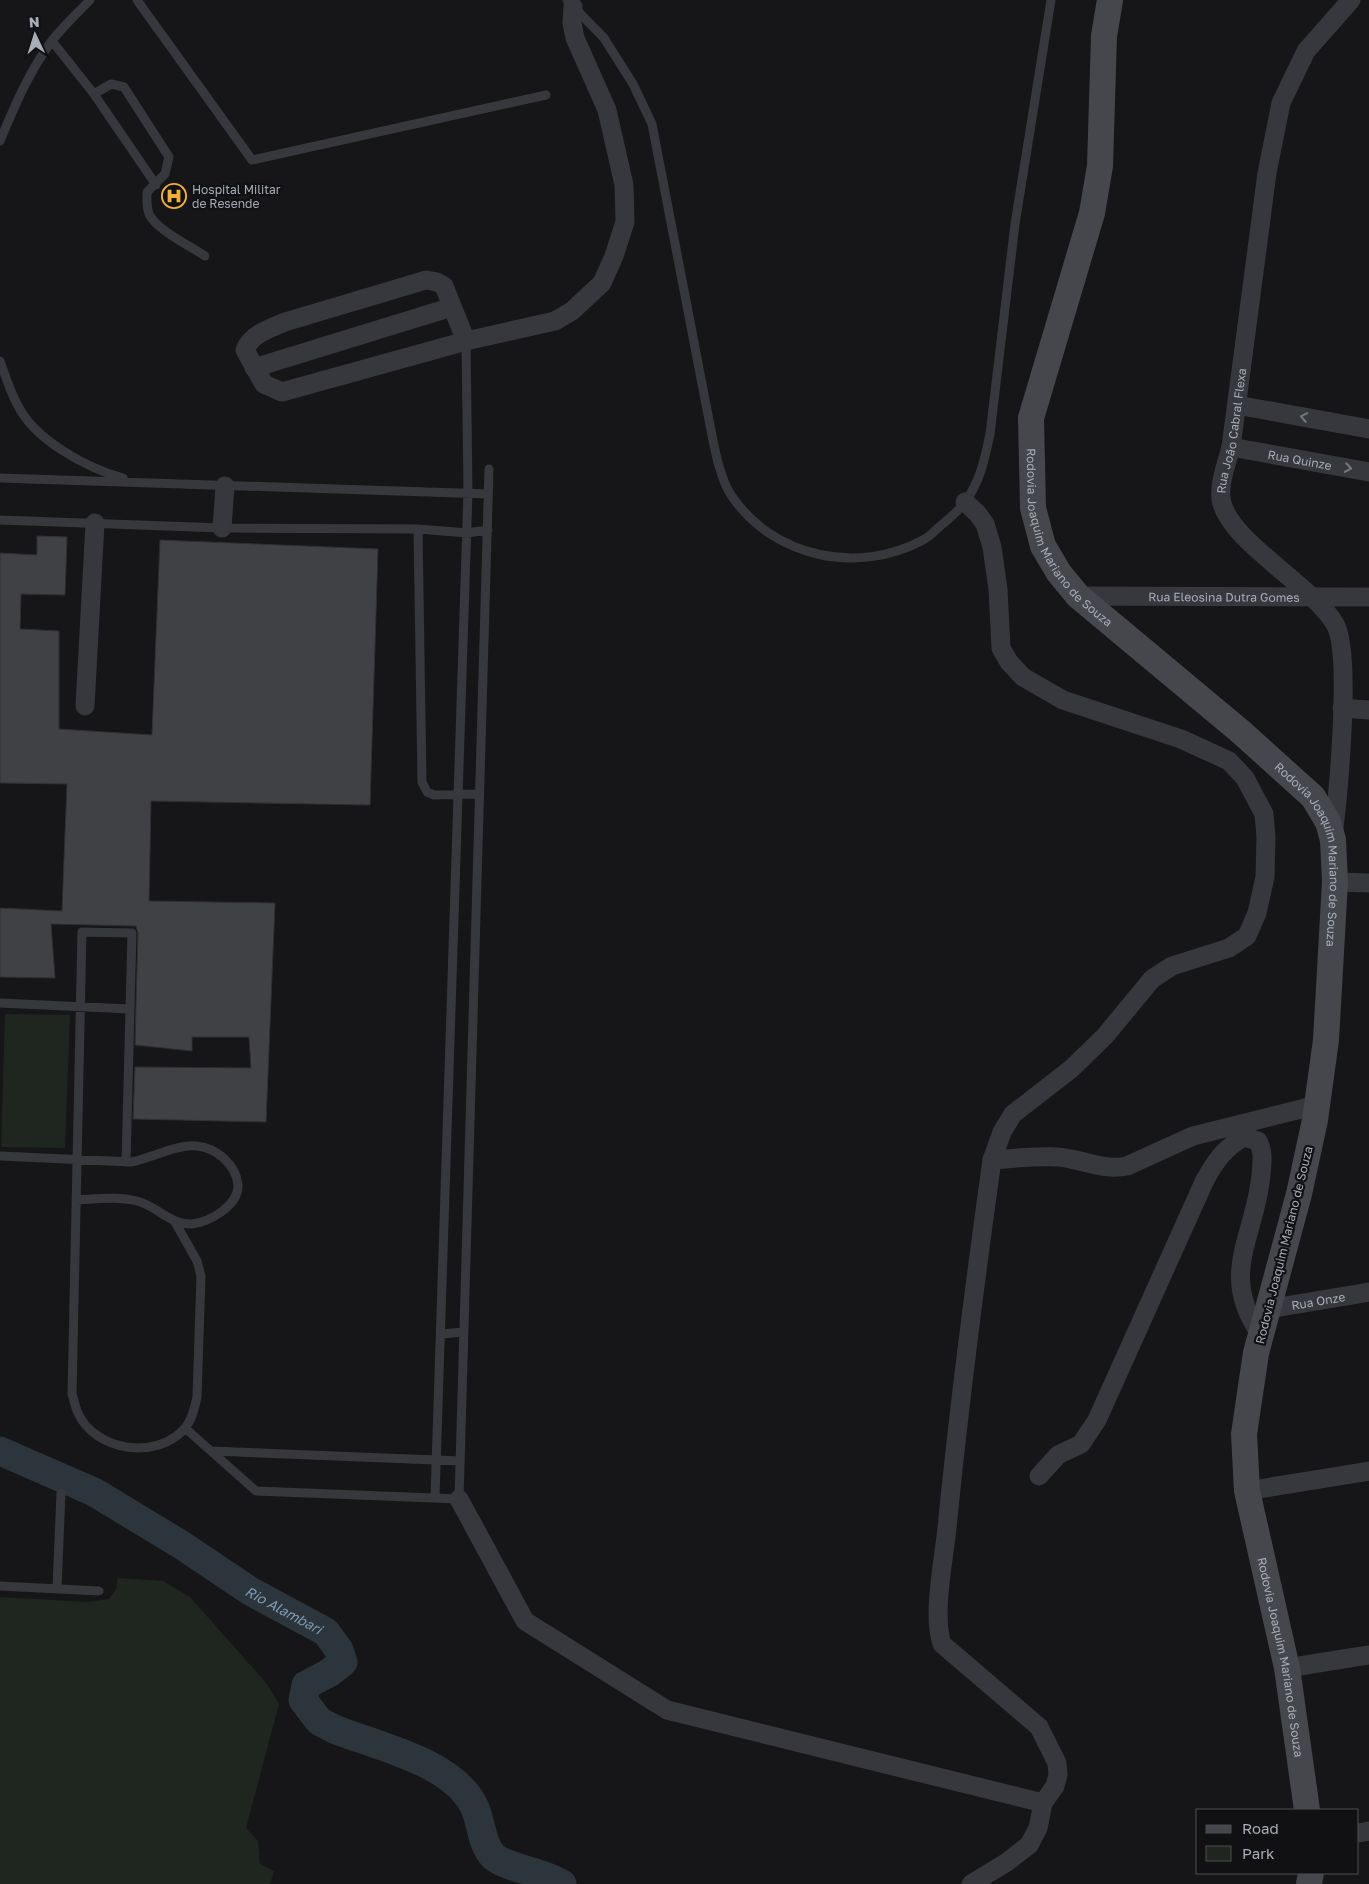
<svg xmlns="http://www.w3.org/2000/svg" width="1369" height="1884" font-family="'Golos Text',sans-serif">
	<rect width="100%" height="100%" fill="#161618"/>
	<path fill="#1e261f" d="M5,1014L70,1015L65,1148L1,1147Z
		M118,1578L163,1581L190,1597L267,1684L279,1704L246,1828L258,1841L260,1864L274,1871L270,1884H0V1597L88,1602L109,1599L116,1589Z"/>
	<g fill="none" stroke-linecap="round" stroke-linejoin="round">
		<path stroke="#2c353c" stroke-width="29" id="s1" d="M0,1451L94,1492L180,1544L250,1591L326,1632L339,1650L343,1662L329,1673L306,1685L303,1700L319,1721L334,1729C376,1746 450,1761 473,1804C482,1820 480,1843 494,1857C507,1868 544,1872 562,1884"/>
	</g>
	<path fill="#404145" stroke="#303034" d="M37,536L67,537L65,595L21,594L20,629L59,631V729L152,735L160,540L378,549L370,805L151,801L149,901L275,903L266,1122L133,1119L135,1067L251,1068L249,1037H192V1051L135,1045L138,933L136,926L51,924L55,978L0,977V908L62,911L67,784L0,783V553L37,555Z"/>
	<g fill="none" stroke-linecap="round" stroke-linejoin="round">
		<path stroke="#37383d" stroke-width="9" d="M137,0L252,160L546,95
			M567,0L604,38L633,84L652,124L708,415C713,439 718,475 731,495C773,558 858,575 923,540C931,536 937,528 944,523C951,517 960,509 965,502C980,482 985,458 990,434L1015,224L1051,0
			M52,41L94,94L156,185
			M94,94L111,84L124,87L169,157L165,174L147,192C147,200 146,209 150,216C159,231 190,246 205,256
			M0,141C14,107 29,72 51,42C62,27 77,14 90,0
			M0,361C5,375 10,391 17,404C34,440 87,468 123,478
			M0,478L488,494
			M0,520L222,528L418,529L467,533L488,530
			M418,529L422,782L427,792L434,795L478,794
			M0,1003L130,1009
			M0,1156L131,1162C152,1158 176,1144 197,1146C216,1148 236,1164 238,1185C239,1205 210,1222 192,1224C170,1225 157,1206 137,1201C118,1196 96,1199 76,1200
			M126,1162L132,933L82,932L72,1394C74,1400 75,1407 78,1413C95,1451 157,1461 185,1428C192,1420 195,1407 197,1397L201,1276L197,1261L175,1222
			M442,1334L463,1332
			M185,1428L256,1491L459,1499L489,469
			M211,1451L460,1461
			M435,1497L468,492L466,341
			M0,1586L99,1591
			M57,1588L61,1493"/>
		<g stroke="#37383d" stroke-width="19">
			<path d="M466,341L444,286L437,282L426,280L285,322C271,328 251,334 245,350L264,384L282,392L466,341L555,321L572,311L602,283L614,256L625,222L624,185L607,110L575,38L572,23L573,7"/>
			<path d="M254,368L452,307"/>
			<path d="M1237,405L1369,429"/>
			<path id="s2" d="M1231,447L1369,472"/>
			<path d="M965,502L977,513L985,524L992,547L998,589L1001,648L1009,662L1023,677L1063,700L1181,739L1229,761L1245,778L1264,814L1266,837L1265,877L1257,913L1247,936L1229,948L1172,966L1152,979L1105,1036L1071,1069L1013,1114L1002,1132L992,1160"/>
			<path d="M222,528L225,486"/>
			<path id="s3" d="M1078,596L1369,597"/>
			<path d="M85,706L95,523"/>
			<path d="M1342,708L1369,710"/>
			<path id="s4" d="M1333,836C1338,797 1352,653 1335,624C1311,584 1227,540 1221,499C1219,482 1227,463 1231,447L1267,173L1281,103L1306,51L1351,0"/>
			<path d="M1335,882L1369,883"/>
			<path id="s5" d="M1268,1309L1369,1292"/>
			<path d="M1039,1476L1058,1455L1081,1444L1097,1420L1204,1182C1214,1163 1224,1148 1244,1137L1258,1141C1264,1153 1262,1162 1261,1175C1255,1238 1218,1274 1261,1335"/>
			<path d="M1247,1491L1369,1471"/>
			<path d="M459,1499L525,1621L667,1710L1043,1803"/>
			<path d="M1287,1668L1369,1655"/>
			<path d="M1358,1833L1369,1831"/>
			<path d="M971,1884L1007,1862L1029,1845L1038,1828L1043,1803L1055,1786L1058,1775L1057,1763L1039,1727L942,1644C932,1615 944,1559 947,1528C959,1405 975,1282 992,1160C1014,1158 1036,1156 1058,1157C1082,1159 1102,1171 1127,1166L1193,1136L1317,1105"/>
		</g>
		<g stroke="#45474d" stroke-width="26">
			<path id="s6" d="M1110,0L1104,36L1100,166L1092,213L1031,418L1033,508L1043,546L1059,573L1078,596L1241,732L1313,797L1328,822L1333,840L1335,882L1326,1040L1315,1120L1299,1194L1256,1353L1244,1434L1247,1491L1287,1668L1307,1810"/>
			<path d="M1309,1884L1311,1873"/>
		</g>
	</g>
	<defs><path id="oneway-chevron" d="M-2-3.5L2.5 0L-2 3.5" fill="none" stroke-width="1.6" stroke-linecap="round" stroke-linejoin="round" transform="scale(1.25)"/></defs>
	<g stroke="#757881">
		<use href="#oneway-chevron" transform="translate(1304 417) rotate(-169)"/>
		<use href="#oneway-chevron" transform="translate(1348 468) rotate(10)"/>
	</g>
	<defs>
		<symbol id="hospital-ring" viewBox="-11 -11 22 22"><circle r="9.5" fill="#111113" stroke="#f2b134" stroke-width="1.5"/><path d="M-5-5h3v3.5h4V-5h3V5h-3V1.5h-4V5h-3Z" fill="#f2b134"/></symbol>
	</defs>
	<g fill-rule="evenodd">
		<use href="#hospital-ring" x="160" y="182" width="28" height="28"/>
	</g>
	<g text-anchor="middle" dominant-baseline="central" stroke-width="4.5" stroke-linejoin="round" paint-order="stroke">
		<g font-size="12" fill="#a8adb8" stroke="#111113" text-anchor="start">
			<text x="192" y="189">Hospital Militar<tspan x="192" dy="14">de Resende</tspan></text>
		</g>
		<g font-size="12" fill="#a8adb8" stroke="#111113">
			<text stroke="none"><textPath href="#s4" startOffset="454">Rua João Cabral Flexa</textPath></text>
			<text stroke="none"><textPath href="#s2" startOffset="70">Rua Quinze</textPath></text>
			<text stroke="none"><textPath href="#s6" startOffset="560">Rodovia Joaquim Mariano de Souza</textPath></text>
			<text stroke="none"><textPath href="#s3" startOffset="146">Rua Eleosina Dutra Gomes</textPath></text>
			<text stroke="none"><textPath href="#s6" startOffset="981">Rodovia Joaquim Mariano de Souza</textPath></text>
			<text transform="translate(1284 1245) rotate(-76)">Rodovia Joaquim Mariano de Souza</text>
			<text stroke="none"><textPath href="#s5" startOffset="51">Rua Onze</textPath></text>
			<text stroke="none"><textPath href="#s6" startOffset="1806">Rodovia Joaquim Mariano de Souza</textPath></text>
		</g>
		<g font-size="14" font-style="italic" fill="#7f9bb3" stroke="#111113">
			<text stroke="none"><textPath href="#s1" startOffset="326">Rio Alambari</textPath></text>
		</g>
	</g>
	<rect x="1196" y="1809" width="162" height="65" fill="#111113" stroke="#4d4f55"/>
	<rect x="1206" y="1825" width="25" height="8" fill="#45474d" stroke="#4d4f55"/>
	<text x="1242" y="1834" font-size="15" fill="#a8adb8">Road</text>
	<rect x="1206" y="1846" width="25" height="15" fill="#1e261f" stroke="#4d4f55"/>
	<text x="1242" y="1859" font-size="15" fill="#a8adb8">Park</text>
	<g transform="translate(35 35) rotate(356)" stroke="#111113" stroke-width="4" paint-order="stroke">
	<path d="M0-4L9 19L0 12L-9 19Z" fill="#a8adb8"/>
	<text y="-8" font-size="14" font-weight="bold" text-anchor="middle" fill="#a8adb8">N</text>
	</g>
</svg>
